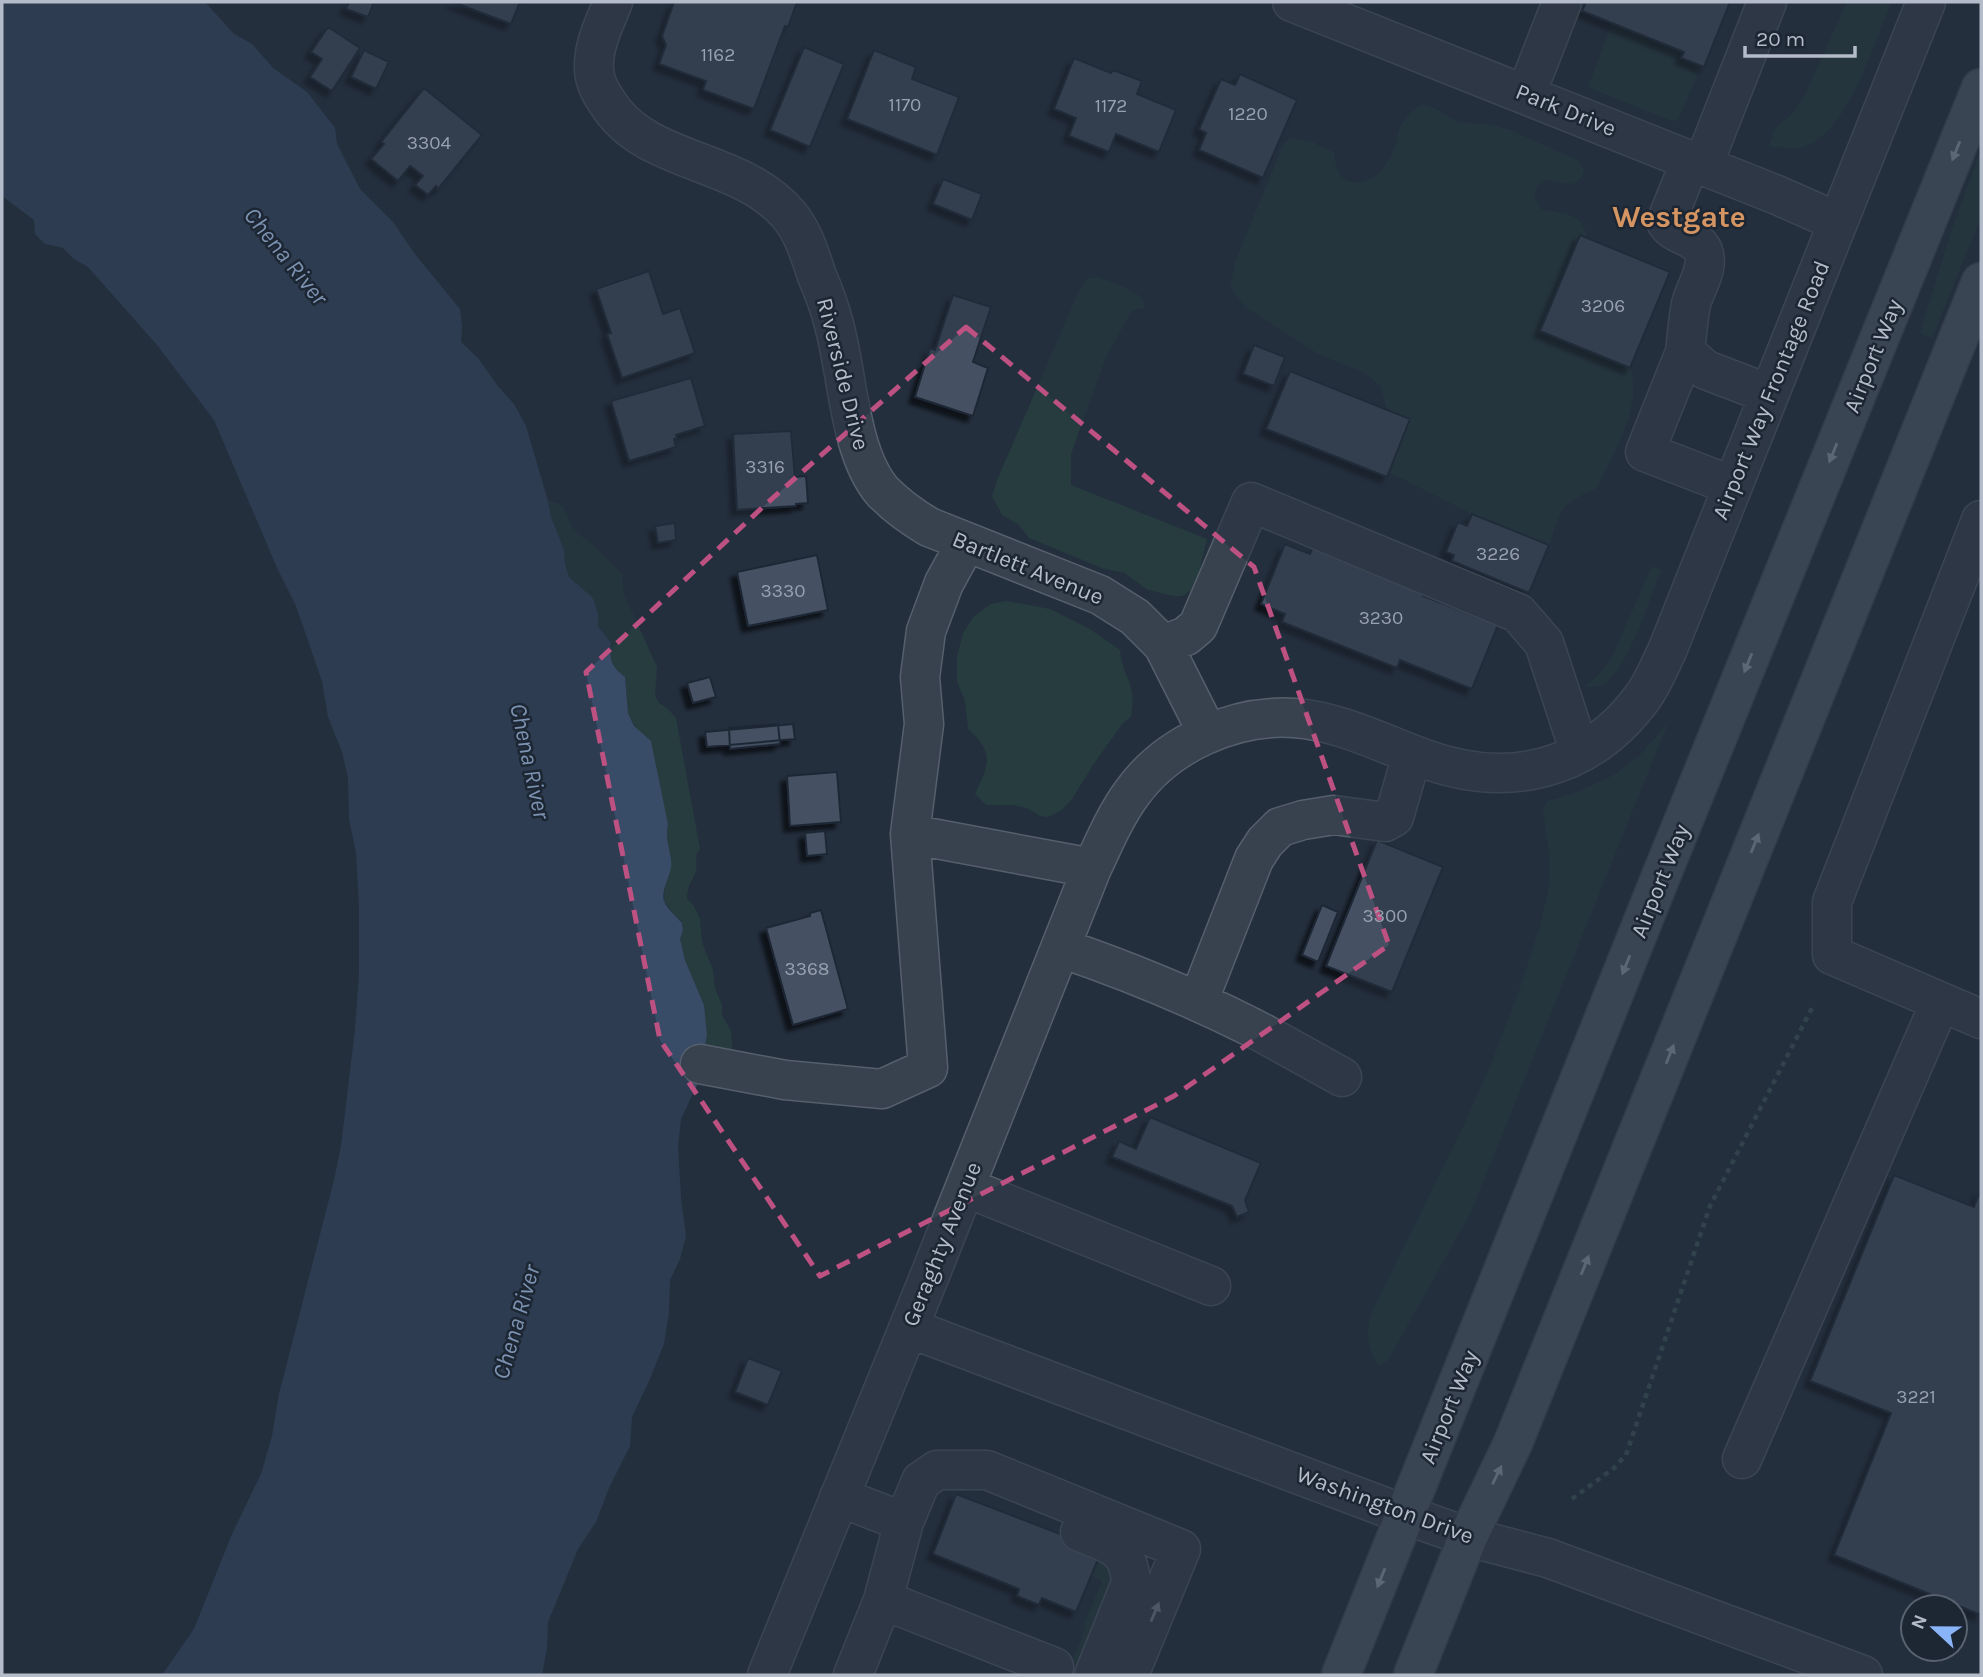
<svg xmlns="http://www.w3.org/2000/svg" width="1983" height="1677" font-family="Karla,sans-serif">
	<defs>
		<filter id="shadow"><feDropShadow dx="-6" dy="6" stdDeviation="2" flood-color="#0009"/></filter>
	</defs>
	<rect width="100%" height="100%" fill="#242f3e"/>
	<path fill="#263c3f" d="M1847,2H1891C1875,41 1847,136 1802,147C1791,149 1780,147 1769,146L1775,129L1793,113L1803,99Z
		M1612,23L1684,52L1682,58L1701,66L1678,120L1672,121L1588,87Z
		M1421,105L1434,108L1458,122L1492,125L1510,130L1579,161L1584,170L1581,178L1573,184L1545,180L1537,186L1534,197L1541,209C1564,216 1581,210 1587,237L1580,235L1540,331L1630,368C1643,408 1613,452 1597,488C1559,505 1562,508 1549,545L1472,514L1389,472L1410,420L1387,410L1381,386L1363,372L1318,354L1244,306L1230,286L1236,260L1284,143L1291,138L1312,142L1334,153C1336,166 1337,180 1353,182C1373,185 1390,164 1395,146C1397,141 1397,135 1399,130C1404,120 1412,111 1421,105Z
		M1981,150V217L1932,338L1920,333L1952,229Z
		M1097,277L1127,288L1141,297L1145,308L1132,310L1106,357L1071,454V485L1207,539L1198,576L1190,591L1182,596H1173L1148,590L1124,573L1102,568L1029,538L1018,524L1002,515L992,496L997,480L1078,293L1088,279Z
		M548,501L558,503L563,507L572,527L580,535L591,543L623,575L622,582L624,594L657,667L655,696L659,703L667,708L676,718L700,849C693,859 698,860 696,871C693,881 687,885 687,898L694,906L700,919L702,942L713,970L715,988L722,1005V1015L731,1031L733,1059L702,1054L704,1005L685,960L680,939L683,930L682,923L672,912L664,901L665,884L671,867L665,835L668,824L660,793L634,725L628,713L625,677C611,666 609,660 611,643L598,626V614L593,598L569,577L565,564L564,550L551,517Z
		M1652,566L1661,570C1649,600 1631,661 1607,682C1601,687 1593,687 1586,687L1598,675L1612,657Z
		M1006,601L1050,609L1090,629L1120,650C1121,666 1127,674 1131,688C1134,698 1132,708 1131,717L1123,723L1093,765L1072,799L1062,810L1048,817L1040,816L1027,808L1013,805H986L975,794C989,764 995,753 968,729L965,701L957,681V656L963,633L974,616L991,604Z
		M1668,723L1470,1214L1388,1360L1379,1366C1367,1349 1365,1332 1372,1312L1463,1127L1492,1062L1520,988L1539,930L1549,887L1550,862L1543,809L1548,801L1575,793L1614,775L1639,756Z
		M1102,1550L1121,1570L1083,1675H1070L1072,1661L1086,1628L1083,1627L1102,1581L1091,1576Z"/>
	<path fill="#394c67" d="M2,2H205L234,34L252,44L273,68L307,92L335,128L337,144L360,189L394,223L414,253L460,309L462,327L461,342L478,358L497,385L514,404L526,426L548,501L551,517L564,550L565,564L569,577L593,598L598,614V626L611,643C609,660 611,666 625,677L628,713L634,726L651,741L668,824C664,842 673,854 671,868C669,879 661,890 664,901C667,909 677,917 682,923L683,930L680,939L685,960L704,1005L707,1035L697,1085L681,1119L678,1147L681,1198L686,1236L680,1259L670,1280L669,1312L664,1344L649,1381L632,1417L630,1446L609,1488L596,1522L578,1549L548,1622L547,1648L542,1675H162L194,1629L232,1534L261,1474L272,1436L279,1394L334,1180L341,1146L355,1030L359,973V906L356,852L349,819L348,777L342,752L328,717L322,681L296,606L278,570L214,420L157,345L88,267L74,259L63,248L45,244L35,234L34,220L2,196Z"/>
	<path fill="#455162" stroke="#1f2835" stroke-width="2" filter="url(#shadow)" d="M349,2H374L368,17L346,9Z
		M453,2H520L511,24Z
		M674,2H797L788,27L785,26L754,109L703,90L706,81L659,64L666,45L662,36Z
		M1586,2H1730L1704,67L1681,58L1684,52L1582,11Z
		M328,27L360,48L332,91L310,77L322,59L311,52Z
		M804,47L844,64L810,147L770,130Z
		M364,50L389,62L376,89L351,77Z
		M874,50L916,67L912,79L959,97L937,155L847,119Z
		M1074,58L1111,73L1113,70L1142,81L1137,94L1176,110L1159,152L1116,134L1109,152L1069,136L1076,118L1054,109Z
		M1240,74L1297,100L1263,178L1199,150L1206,133L1199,129L1221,79L1235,85Z
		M424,88L482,135L438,189L436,186L428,195L415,185L423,176L410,166L398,181L371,159L384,144L381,142Z
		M943,179L982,194L972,220L933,204Z
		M1580,235L1670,272L1630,368L1540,331Z
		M649,271L663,314L680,308L695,353L622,378L607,334L611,333L596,289Z
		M953,295L991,307L973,362L988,368L973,416L915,397L930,348L935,350Z
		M1254,345L1285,357L1274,386L1243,374Z
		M1290,371L1410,419L1387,477L1266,429Z
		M691,378L705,426L676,435L677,438L674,439L676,447L629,461L611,401Z
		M791,431L795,477L806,476L808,503L796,504V506L737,510L733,434Z
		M1472,514L1549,545L1529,593L1452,561L1454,555L1446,552L1458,522L1467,526Z
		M675,523L676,540L658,543L655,526Z
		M1285,544L1310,554L1313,547L1425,591L1423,596L1498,625L1472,689L1400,660L1397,668L1282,622L1285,614L1261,604Z
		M817,555L828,610L748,626L737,572Z
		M710,677L716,697L693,703L687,683Z
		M778,724L780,744L730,749L729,728Z
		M793,724L795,739L707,747L705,732Z
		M837,772L841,822L790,826L787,776Z
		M825,831L827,854L807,856L805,833Z
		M1377,840L1443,867L1392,992L1326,966Z
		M1322,905L1338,912L1318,962L1302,955Z
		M821,910L848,1009L793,1025L766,928L810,916V913Z
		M1150,1117L1261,1163L1245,1200L1249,1212L1237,1217L1232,1206L1112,1157L1119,1141L1136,1149Z
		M1894,1175L1974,1207L1981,1189V1615L1834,1555L1891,1413L1810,1381Z
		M748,1358L782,1371L768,1405L735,1392Z
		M956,1494L1102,1550L1076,1612L1042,1598L1039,1605L1017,1596L1019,1589L933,1554Z"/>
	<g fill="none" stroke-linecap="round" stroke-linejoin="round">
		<defs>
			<path id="minor" d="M613,2C605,22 593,45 594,68C594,80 600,92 607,102C645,165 739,157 788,214C803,231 810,255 817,276C823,290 829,305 833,321C848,371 848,452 883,492C897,506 912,517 929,527L1100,595L1135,617L1163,645L1208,734
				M1292,2L1777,195L1838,222
				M1526,94L1562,2
				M1691,160L1666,222C1674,236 1696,235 1703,251C1710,268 1695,288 1691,304C1688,319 1687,336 1685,352L1706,370L1769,394
				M1703,165L1767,2
				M1685,352L1645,452L1733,486
				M1981,520L1832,902V955L1981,1019
				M1163,645L1186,636L1198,626L1251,502L1518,613L1544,643L1580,753
				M910,834L1092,868
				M1061,948C1126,970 1189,996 1251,1027C1282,1043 1311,1060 1342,1077
				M1198,1002L1254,859L1265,842L1280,827L1303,820L1334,815L1385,822L1394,817L1412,755
				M700,1064L785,1080L882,1089L928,1068L910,834L924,724L920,677L926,631L944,583L966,543
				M965,1187L1211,1286
				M909,1328L1406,1515L1468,1537L1548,1558L1863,1675
				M1742,1459L1940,1003
				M839,1497L904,1522
				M1080,1532C1109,1544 1129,1546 1131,1583L1094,1675
				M883,1600L1054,1667L1052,1675
				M767,1675L930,1275L1092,868C1104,843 1115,816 1132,793C1167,744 1234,714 1294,718C1340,721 1383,744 1425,759C1508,789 1588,771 1642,698C1652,685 1659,667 1667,651L1926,2
				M853,1675L883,1600L904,1522L921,1481L937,1470H987L1181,1549L1129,1675"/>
			<path id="major" d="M1341,1675L1655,891L1981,88
				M1413,1675L1468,1537L1513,1443L1981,282"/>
		</defs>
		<use href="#minor" stroke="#565f6c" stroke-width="41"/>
		<use href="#major" stroke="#414a57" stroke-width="41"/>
		<path stroke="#44595c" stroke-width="4.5" stroke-dasharray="5 5" stroke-linecap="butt" d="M1572,1499L1614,1468L1626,1455L1710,1206L1812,1008"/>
		<use href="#minor" stroke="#38414e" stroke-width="38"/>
		<use href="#major" stroke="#56606e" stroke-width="38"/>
	</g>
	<defs><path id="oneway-solid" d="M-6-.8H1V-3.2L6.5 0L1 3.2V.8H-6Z" transform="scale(1.75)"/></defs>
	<g fill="#a1aab7">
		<use href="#oneway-solid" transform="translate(1956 151) rotate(112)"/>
		<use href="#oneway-solid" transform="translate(1833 453) rotate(112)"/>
		<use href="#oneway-solid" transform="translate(1748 663) rotate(112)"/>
		<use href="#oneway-solid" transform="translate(1755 843) rotate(-68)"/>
		<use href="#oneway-solid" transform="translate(1626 965) rotate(112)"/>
		<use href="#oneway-solid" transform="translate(1670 1054) rotate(-68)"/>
		<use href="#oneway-solid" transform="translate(1585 1265) rotate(-68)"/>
		<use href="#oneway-solid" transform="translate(1497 1475) rotate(-64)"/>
		<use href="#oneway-solid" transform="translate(1381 1578) rotate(112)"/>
	</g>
	<use fill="#7c8592" href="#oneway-solid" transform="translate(1155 1612) rotate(-67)"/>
	<path d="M0 0H1983V1677H0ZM966,327L1254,567L1389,945L1174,1096L820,1276L660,1040L586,672L765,505Z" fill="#242f3e" fill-opacity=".55" fill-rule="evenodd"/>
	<path fill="none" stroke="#bd5182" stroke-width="5" stroke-dasharray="14 9" stroke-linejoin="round" d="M966,327L1254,567L1389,945L1174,1096L820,1276L660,1040L586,672L765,505Z"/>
	<g text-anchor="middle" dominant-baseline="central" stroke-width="5" stroke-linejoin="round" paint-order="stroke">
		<g font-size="19" fill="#98a1af">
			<text x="718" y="55">1162</text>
			<text x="905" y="105">1170</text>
			<text x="1111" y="106">1172</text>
			<text x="1248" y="114">1220</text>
			<text x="429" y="143">3304</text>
			<text x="1603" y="306">3206</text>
			<text x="765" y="467">3316</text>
			<text x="1498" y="554">3226</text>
			<text x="783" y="591">3330</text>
			<text x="1381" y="618">3230</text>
			<text x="1385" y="916">3300</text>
			<text x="807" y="969">3368</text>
			<text x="1916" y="1397">3221</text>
		</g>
		<g font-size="23" fill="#b4bcc9" stroke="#1d2633">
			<text transform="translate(1566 110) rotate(22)">Park Drive</text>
			<text transform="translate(1873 356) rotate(-68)">Airport Way</text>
			<text transform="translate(843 374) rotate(76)">Riverside Drive</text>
			<text transform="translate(1771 390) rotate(-68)">Airport Way Frontage Road</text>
			<text transform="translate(1028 568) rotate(22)">Bartlett Avenue</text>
			<text transform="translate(1660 881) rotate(-68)">Airport Way</text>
			<text transform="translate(942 1244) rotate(-68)">Geraghty Avenue</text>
			<text transform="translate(1449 1407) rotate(-68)">Airport Way</text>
			<text transform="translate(1385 1505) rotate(20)">Washington Drive</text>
		</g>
		<g font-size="24" font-style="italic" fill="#7c92b1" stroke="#1d2633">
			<text transform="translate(286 256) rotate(51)">Chena River</text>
			<text transform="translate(530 761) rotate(78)">Chena River</text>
			<text transform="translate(516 1322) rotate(-74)">Chena River</text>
		</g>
		<g font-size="30" font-weight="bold" fill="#d59563" stroke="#1d2633">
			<text x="1679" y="217">Westgate</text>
		</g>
	</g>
	<rect width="1983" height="1677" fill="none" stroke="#b4bcc9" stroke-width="7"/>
	<g transform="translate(1934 1628) rotate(292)"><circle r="33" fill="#1d2633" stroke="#59626f" stroke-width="2"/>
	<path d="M0-5L12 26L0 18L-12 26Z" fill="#8ab4f8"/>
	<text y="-10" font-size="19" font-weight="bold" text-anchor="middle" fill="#b4bcc9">N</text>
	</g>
	<path d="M1745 46v10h110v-10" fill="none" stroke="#b4bcc9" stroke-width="3.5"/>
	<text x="1756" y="46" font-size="21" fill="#b4bcc9" stroke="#1d2633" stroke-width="5" paint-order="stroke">20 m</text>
</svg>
